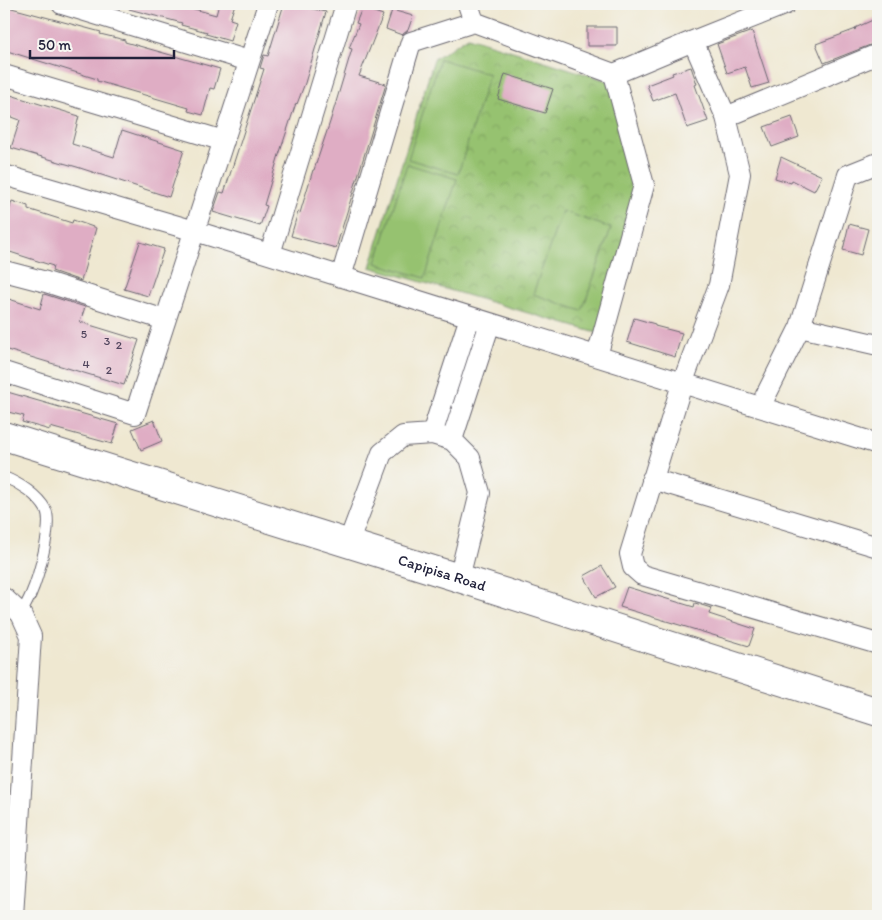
<svg xmlns="http://www.w3.org/2000/svg" width="882" height="920" font-family="Itim,sans-serif">
	<defs>
		<pattern id="park-crowns" width="20" height="18" patternUnits="userSpaceOnUse" patternTransform="scale(1.25)"><rect width="20" height="18" fill="#96c270"/><path d="M2 6a3 3 0 1 1 6 0M12 15a3 3 0 1 1 6 0" fill="none" stroke="#81a662"/></pattern>
	</defs>
	<rect width="100%" height="100%" fill="#f6f6f2"/>
	<filter id="ink" filterUnits="userSpaceOnUse"><feTurbulence type="fractalNoise" baseFrequency=".02" numOctaves="2"/><feDisplacementMap in="SourceGraphic" scale="10" xChannelSelector="R" yChannelSelector="G"/><feConvolveMatrix kernelMatrix="1 2 1 2 8 2 1 2 1" color-interpolation-filters="sRGB"/></filter>
	<filter id="wash" filterUnits="userSpaceOnUse"><feTurbulence type="fractalNoise" baseFrequency=".0096" numOctaves="4" result="noise"/><feDisplacementMap in="SourceGraphic" scale="20" xChannelSelector="R" yChannelSelector="G"/><feGaussianBlur stdDeviation="1.12" result="paint"/><feColorMatrix in="noise" values="0 0 0 0 0 0 0 0 0 0 0 0 0 0 0 0 0 1.4 0 .05"/><feComposite in="paint" operator="in"/></filter>
	<g filter="url(#wash)">
		<rect width="100%" height="100%" fill="#efe8d1"/>
		<path fill="url(#park-crowns)" stroke="#5c7256" d="M468,37L608,81L640,178L600,334L370,267L434,59Z"/>
		<path fill="#96c270" stroke="#5c7256" d="M440,59L489,74L458,174L408,159Z
			M407,164L457,179L425,278L376,263Z
			M562,211L611,228L582,311L533,294Z"/>
		<g id="blocks">
			<path fill="#dfadc4" d="M129,4H176L216,15L219,4H235L230,19L236,21L230,41L206,34L207,32L181,25L182,23L129,9Z
				M284,4H294L326,12L305,83L297,104L296,103L278,158L264,205L267,206L260,226L213,212L220,192L224,193L264,69L260,68L264,55L268,56Z
				M4,6L101,32L100,34L125,40V42L220,69L214,89L210,88L203,115L188,111L189,108L97,81V79L4,50Z
				M362,8L383,15L359,76L386,84L336,248L291,236L298,212L300,213L313,170H314L330,122L352,49L349,48L359,24L356,23Z
				M392,10L413,16L408,30L402,35L386,29Z
				M875,19L878,27V42L824,63L816,44L856,29L855,28Z
				M587,27H617V46H587Z
				M752,31L769,83L752,88L745,67L727,73L717,44Z
				M691,67L697,84L695,85L708,121L687,128L675,93L653,101L647,85L673,75L672,73Z
				M505,74L553,89L545,113L498,99Z
				M4,93L79,116L72,144L114,157L122,130L184,150L169,197L77,167L11,148L20,120L4,114Z
				M792,117L799,137L772,147L764,127Z
				M781,157L822,176L814,191L792,180L791,183L775,178Z
				M12,201L28,206V209L72,223L73,220L96,228L81,281L52,271L53,266L4,250V227Z
				M849,224L868,229L861,255L843,250Z
				M140,242L164,249L148,296L124,289Z
				M44,294L85,307L80,322L139,340L124,385L4,349V315L9,299L40,309Z
				M634,318L655,324V326L682,333L675,357L627,342Z
				M4,391L118,424L112,444L50,427V430L22,422L24,416L4,411Z
				M154,420L162,441L141,450L132,429Z
				M602,566L615,587L596,597L584,576Z
				M627,587L694,607L695,603L711,608L709,614L755,629L749,646L620,607Z"/>
		</g>
	</g>
	<g filter="url(#ink)">
		<use href="#blocks" fill-opacity="0" stroke="#6a6770" stroke-width="1"/>
		<g fill="none" stroke-linecap="round" stroke-linejoin="round">
			<defs>
				<path id="lane" d="M4,477C19,483 38,495 46,510C53,525 38,578 31,594C28,601 24,608 21,614"/>
				<path id="street" d="M62,4L249,61
					M468,4L474,22
					M693,41L786,4
					M4,75L224,141
					M726,117L878,54
					M4,175L195,231L878,444
					M270,254L346,4
					M4,271L46,282L165,320
					M341,277L411,42L474,22L614,74
					M800,327L878,345
					M597,356L644,185L614,74L693,41L726,117L740,174L719,285L682,384L630,554L633,567L642,575L878,644
					M4,372L135,414L268,4
					M760,407L800,327L848,175L878,163
					M432,434L470,317
					M452,440L490,323
					M652,479L878,547
					M348,544L382,453L403,436L432,434L452,440L470,458L480,493L459,578
					M4,598L21,614L31,636L13,916"/>
				<g id="secondary">
					<path id="s1" d="M4,436L459,578L878,712"/>
				</g>
			</defs>
			<use href="#lane" stroke="#6a6770" stroke-width="12"/>
			<use href="#street" stroke="#6a6770" stroke-width="22"/>
			<use href="#secondary" stroke="#6a6770" stroke-width="30"/>
			<use href="#lane" stroke="#fff" stroke-width="10"/>
			<use href="#street" stroke="#fff" stroke-width="20"/>
			<use href="#secondary" stroke="#fff" stroke-width="28"/>
		</g>
	</g>
	<g text-anchor="middle" dominant-baseline="central" stroke-width="5" stroke-linejoin="round" paint-order="stroke">
		<g font-size="12" fill="#51455d">
			<text x="84" y="334">5</text>
			<text x="107" y="341">3</text>
			<text x="119" y="345">2</text>
			<text x="86" y="364">4</text>
			<text x="109" y="370">2</text>
		</g>
		<g font-size="15" fill="#22223b" stroke="#f6f6f2">
			<text stroke="none"><textPath href="#s1" startOffset="459">Capipisa Road</textPath></text>
		</g>
	</g>
	<rect width="882" height="920" fill="none" stroke="#f6f6f2" stroke-width="20"/>
	<path d="M30 50v8h144v-8" fill="none" stroke="#22223b" stroke-width="2.5"/>
	<text x="38" y="50" font-size="15" fill="#22223b" stroke="#f6f6f2" stroke-width="4" paint-order="stroke">50 m</text>
</svg>
